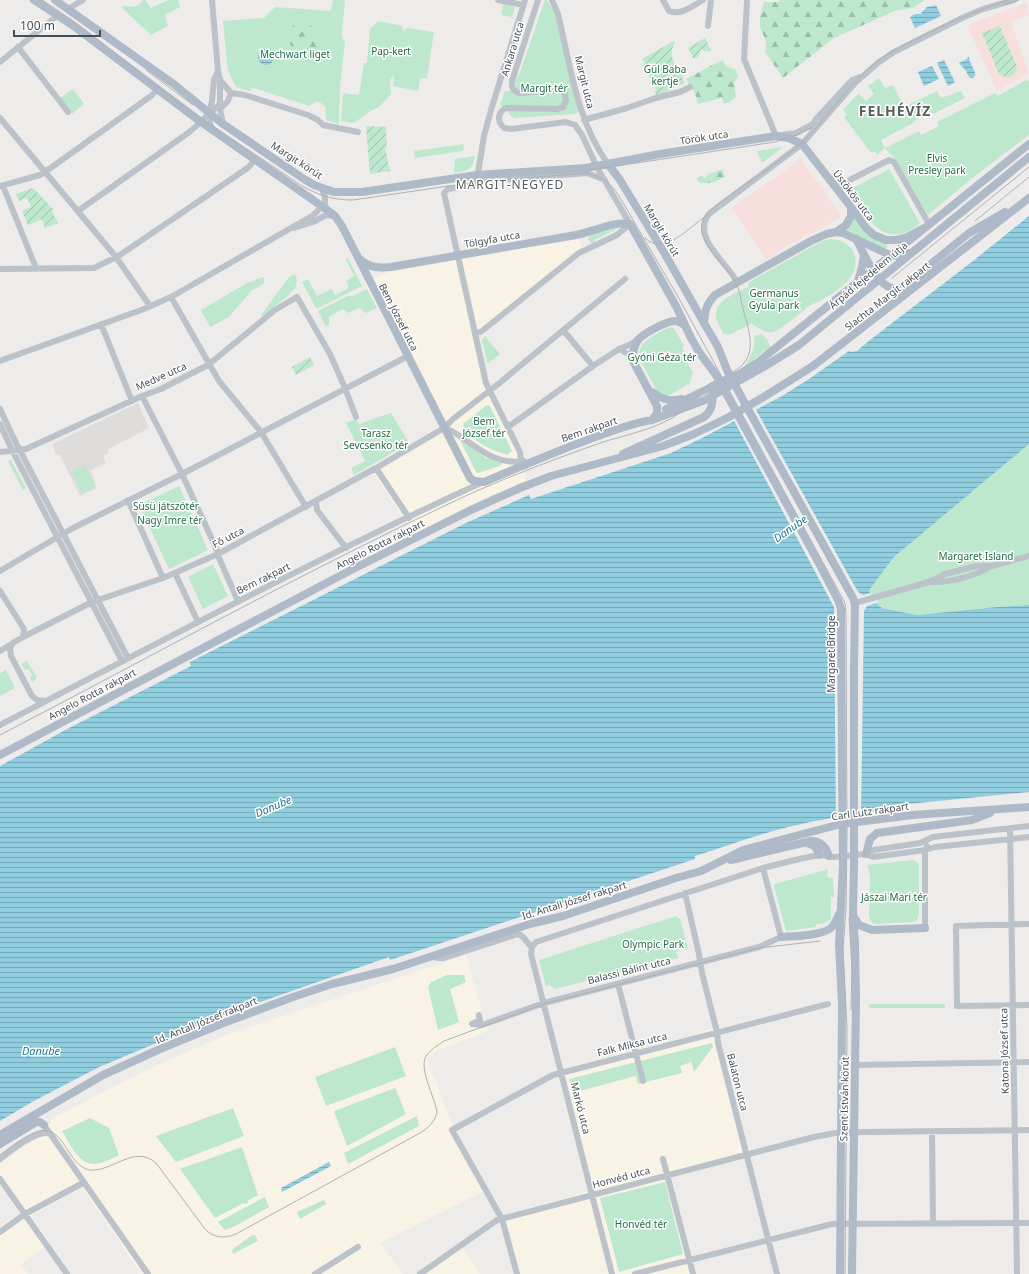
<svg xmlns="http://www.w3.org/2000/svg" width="1029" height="1274" font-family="'Noto Sans',sans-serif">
	<defs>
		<pattern id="forest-firs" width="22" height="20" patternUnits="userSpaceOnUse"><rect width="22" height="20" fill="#bde8ce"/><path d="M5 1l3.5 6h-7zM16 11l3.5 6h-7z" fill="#9bbeaa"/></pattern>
		<pattern id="garden-furrows" width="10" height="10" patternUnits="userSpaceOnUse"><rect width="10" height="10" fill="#bde8ce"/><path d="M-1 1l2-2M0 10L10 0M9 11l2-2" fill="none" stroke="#9bbeaa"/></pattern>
		<pattern id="water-rules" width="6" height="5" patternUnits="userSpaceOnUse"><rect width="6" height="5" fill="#90cedf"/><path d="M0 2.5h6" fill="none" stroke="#77a9b8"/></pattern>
	</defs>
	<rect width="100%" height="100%" fill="#eeebeb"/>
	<path fill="#f8f3e5" d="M578,237L582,247L482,328L471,331L485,389L520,459L526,481L482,499L414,534L374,474L443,433L365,283L397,268Z
		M466,955L488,1031L437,1051L427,1059L454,1128L488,1189L380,1243L403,1274H141L82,1187L31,1216L50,1243L21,1264L28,1274H0V1227L19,1213L0,1185V1163L42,1135L53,1118L148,1069L231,1033Z
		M717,1027L750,1157L669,1178L694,1274H519L506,1225L507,1214L589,1191L557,1070L691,1036Z
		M461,1245L480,1274H418Z"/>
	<path fill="#dfdcdc" d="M138,403L149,428L108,449L109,453L103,456L106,463L91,470L97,488L80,496L60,455L56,454L52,444Z"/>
	<path fill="#f6dfdd" d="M1026,3L1029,15L1011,22L1029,73L997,91L967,25Z
		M801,159L841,216L823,228L818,230L785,247L767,260L731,208Z"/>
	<path fill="#bde8ce" d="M143,0H145L151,8L168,0H178L180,7L165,15L168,26L151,35L122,8L124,6C132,7 138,8 143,0Z
		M333,0H345L342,33L343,40L345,41L340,88L339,124L326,120L325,107L321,103L317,102L309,106L254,88H252L249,91L236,87L228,71L223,21L264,18L275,7L331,11Z
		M545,0H547L554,11L579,112L574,114L514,118L500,105L505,91H509L516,86L515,81L519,75Z
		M503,4L515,7L512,17L501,15Z
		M378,21L402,26L404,32L407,28L434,32L427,78H420L418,91L393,86L394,75L390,80L391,94L380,106L369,112L354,123L341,121L343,93L359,95L364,63H367L370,29Z
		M879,78L885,88L893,85L904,107L937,91L941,98L961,91L965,98L933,114L928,110L919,114L918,119L915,121V122L881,140L885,148L919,131L921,135L939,126L937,122L995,93L998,96L1026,80L1029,81V135L971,179L928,215L896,160L885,148L877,155L875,151L871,153L844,117L847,114L843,110L857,95L859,94L866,101L874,94L868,86Z
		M73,89L84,104L72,114L60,98Z
		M464,144L463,151L415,158L414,151Z
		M783,147L762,163L757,151Z
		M475,156C471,172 468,170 454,173L455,159Z
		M889,169L920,223C885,253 867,218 849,190Z
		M853,217L885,244L888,246L885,249L846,230V228Z
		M614,229L615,234L613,231L594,240L596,242L592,244L588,239L590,235Z
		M832,239C841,240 850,244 854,253C862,275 839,290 823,299C819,302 814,303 809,306C803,311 780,331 773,332C765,334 758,327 751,324L729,335L723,333C721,328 717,323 716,318C713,301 736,293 748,287L749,282L824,240Z
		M348,258L362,286L318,308H316L302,282L308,279L317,296L331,289L335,295L349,288L346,281L354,276L346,260Z
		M295,274L297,280L295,289L291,291L288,296L263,316L261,315L289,277Z
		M264,277V283L259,287L252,290L229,317L210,327L201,310L249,282Z
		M367,289L377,308L366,313L359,308L348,313L343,309L329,317V325L326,327L318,311L348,296C354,297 361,291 367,289Z
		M670,327L674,328L684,346L682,348L684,352L682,353L693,373L690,383L666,397L658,393L639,358C637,341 657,334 670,327Z
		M761,334L767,339L770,347L745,366C750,356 756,349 754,336Z
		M485,336L500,354L488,364L482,340Z
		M487,405L490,406L512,451L507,455C490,450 475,442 463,429L464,423Z
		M391,413L409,443L354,475L351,468L365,461L346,423L356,419L359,425L364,422Z
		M460,440L464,441L486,458L502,463L500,466L478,473L476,472Z
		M1029,444V605L997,607L917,615L882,608L869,597L870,589L894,557Z
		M11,460L26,488L23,490L8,461Z
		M85,465L95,487L82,493L72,472Z
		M179,486L208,550L169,569L139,505Z
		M213,564L228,596L203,609L188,577Z
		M27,661L37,678L32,682L30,678L32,675L29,669L25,670L21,664Z
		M6,670L15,688L0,696V673Z
		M912,860L917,862L919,866V915L917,920L913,922L875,924L871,922L869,916L870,878L868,865Z
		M828,869L827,877L833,878L834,897H831V919C826,923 822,924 816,924V927L786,931L774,886L775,884Z
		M676,916L680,919L688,949L679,950V951L676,952L678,958L555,989L549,985L546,986L539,960Z
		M447,975H464L466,982L450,989L459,1022L438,1030L428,987L431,982Z
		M869,1004H945V1008H869Z
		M712,1043L713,1047L694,1072L691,1062L680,1066L682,1073L638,1084L636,1076L572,1093L569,1079Z
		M395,1047L406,1076L326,1106L315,1077Z
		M395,1088L406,1114L347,1146L334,1111Z
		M233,1108L244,1136L176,1162L156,1136Z
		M417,1116L419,1126L348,1164L344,1153Z
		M90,1118L109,1128L119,1155C112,1158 102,1164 94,1164C78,1164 69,1142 62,1131Z
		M242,1147L258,1195L247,1201L248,1203L246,1204L244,1203L215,1218L180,1169Z
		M665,1182L683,1254L619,1272L600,1198Z
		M265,1197L269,1207L235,1226L225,1230L218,1222Z
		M324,1200L326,1204L300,1219L297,1212Z
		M252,1235H255L258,1241L233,1254L232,1250Z"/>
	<path fill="url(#forest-firs)" d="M780,0H925L913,8L897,10L834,38L783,78L765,52L766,41L760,27V17L764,2H778Z
		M296,21L307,23L318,31L321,42L315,49L308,48L307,47L312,42L307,36L302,37L296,47L291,46L288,37C291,32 292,26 296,21Z
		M722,60L727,67L735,69L738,76L734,83L736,97L730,102L724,104L722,98L698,104L695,94L686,79Z
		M720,170H723L725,177C715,182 710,185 698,182L697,178L702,176L705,178L709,174Z"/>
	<path fill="url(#garden-furrows)" d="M1000,26L1017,67C1015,77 1007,80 999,74L982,33Z
		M705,38L711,50L706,52L702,50L700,51L699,56L694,59L688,48Z
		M674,41L675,44C665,55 679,70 684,81V84L679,85L657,97L655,93L656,89L645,68L642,66L645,63L642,59Z
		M366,126L386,127L387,148H385L390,171L370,174Z
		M33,188L54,210L52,211L58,223L45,228L42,219L28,225L22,211L31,207L27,198L19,201L16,194Z
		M310,357L314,365L296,375L292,367Z"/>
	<path fill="url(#water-rules)" d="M936,5L941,16L915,28L910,17L915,14H920L927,7Z
		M258 57a8 8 0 1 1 16 0a8 8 0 1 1-16 0Z
		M968,57H969C969,64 976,69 975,76L972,78L969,77L966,71L959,63L967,59Z
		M944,60L955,82L948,86L937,63Z
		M932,66L939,79L924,86L918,72Z
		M1029,216V444L894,557L870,589L869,597L882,608L917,615L997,607L1029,605V792L889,806L888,810C855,814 821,819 788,827C757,835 726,846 695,856V859L390,960L389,957L218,1017L97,1068L32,1102L0,1121V766L69,728L191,666L190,662L466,523L529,495L531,499L671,453L702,438L782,396L809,379L849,351L852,352L857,351L870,340L973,261Z
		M329,1162L331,1166L282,1192L281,1188Z"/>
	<path fill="#eeebeb" d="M755,408L858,592L863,595L872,593L871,596L879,602L867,606L864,611L861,816L836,820L834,607L733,419Z"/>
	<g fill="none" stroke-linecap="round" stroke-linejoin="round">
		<path stroke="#bbc2c9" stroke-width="6" d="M212,0L218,71L220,80V109L223,124
			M498,0L523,5
			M552,0L558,14C570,64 577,122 608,164
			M663,0L669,11C680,16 693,6 703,0
			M747,0L744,59L776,136L796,133L813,124
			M68,9L83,0
			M708,26L711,0
			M18,47L68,112
			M0,62L58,15
			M231,93L245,95L308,115L318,120L323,125L358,132
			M220,109L228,101L231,93L220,80
			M0,118L116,257L150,306
			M584,120L627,108L656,98L680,92L690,87
			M811,127L817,118L852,80L860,77
			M213,130L210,124L209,113L212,101L214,80L218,71
			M477,179L484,136L491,110L525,0
			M0,186L40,175L52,167L151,96L157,90
			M3,186L36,268
			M836,187L889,160L894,162L929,224
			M78,211L188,133L201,122L209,113L217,107L220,103
			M294,228L313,222L326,215L334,216
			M0,269L94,268L120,255L249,167L255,159
			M737,282C727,262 691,238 709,214L802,144L855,83L879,62L894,52L962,18L983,9L1014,0
			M171,297L219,381L261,432L306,507
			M101,324L132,401
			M563,330L593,366
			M475,334L482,331L579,253L617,235L630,224L598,169L582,135L575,125L566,122L511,129L504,128C497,121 497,113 506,108L558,109L563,107L566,101L565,94L560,90L519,93C513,91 511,87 512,81L538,0
			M619,349L628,354L633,361
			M0,361L144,309L171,297L312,216L325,204V197L322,189
			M142,396L182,474L216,548L219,558L238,601
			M0,409L15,441L128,658
			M0,424L12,450L122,661
			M508,427L593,366L619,349L629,345L637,340
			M444,428L450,430C475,444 492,466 524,461
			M0,452L26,449L142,396L161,389L208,365L275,310L297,297L330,354L345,388L356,417
			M516,467L521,461L520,452L486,383L444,193L448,189L475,185L476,182L587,173L605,180
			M376,468L409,518
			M128,500L163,578
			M316,501L317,510L346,548
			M0,571L73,528L182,474L408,356
			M175,573L198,622
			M929,582C949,583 972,577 990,567
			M0,591L24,629L23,637
			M855,603L929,582L945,574L977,566H992L1029,556
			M13,643L10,648L11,656L32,696L37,700L46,701
			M0,651L23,637L92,602L163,578L218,554L376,468L444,428L453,419L497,385L625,279
			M0,725C160,642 319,557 483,482
			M1010,828L1017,1274
			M866,854L874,850L920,843L933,837L1029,826
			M685,893L699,954L702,973L717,1032L718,1043L777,1274
			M1029,924L956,926L957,1006L1029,1005
			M925,928V850L927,846
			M532,947L536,942L763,868L799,859L819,855L834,857L866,854L873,857L881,856L925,850L935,847L1029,837
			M532,947L531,954L612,1274
			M433,956L437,958H444L518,934C525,936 526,943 532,947
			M618,984L643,1081
			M472,1024L480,1020L479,1015
			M473,1024L482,1025L544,1003L759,947L781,937L763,868
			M854,1065L1029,1062
			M44,1125L148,1274
			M932,1132L933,1224
			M0,1159C12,1150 34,1131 50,1133
			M663,1159L693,1274
			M0,1179L67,1274
			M0,1232L25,1214L83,1183
			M315,1274L358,1247
			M420,1274L497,1220L814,1137L835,1133L867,1132L1029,1130
			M517,1274L502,1219L452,1130L553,1075L828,1004
			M635,1274L832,1224L1029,1223"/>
		<path stroke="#aebac7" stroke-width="8" d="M34,0L75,27L201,122L323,207L335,216L342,226L470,478L474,481L484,482C520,467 554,452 590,439C610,432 631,423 652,420L705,400L767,365L799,345L1029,157
			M55,0L175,85L223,124L304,179L314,185L334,192H362L477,175L586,168L660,154L776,136L789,138L802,144L851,207L866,228L874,235L886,240H896L907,237L922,229
			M608,164L620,180L665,254L704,323
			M836,232L843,233L890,255L897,256L910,253
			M856,239C865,254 881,300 904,286L969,233L1005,212
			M361,260C370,268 379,268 391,267C453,256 515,246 576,235C592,232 614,221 630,224L677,308L690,336
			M858,281L862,267L864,255
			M704,323C705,310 706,305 715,295L809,242L826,234L836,232L846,225L851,216V207
			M652,392C662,399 669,402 682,399
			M666,409L741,373L757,363L1029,144
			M749,411L853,598L855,605L854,667
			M652,420L657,413V406L633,361C633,354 633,346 638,340C642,334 667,321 674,321C679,321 682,323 685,326
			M623,454L704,417C713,410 712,403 713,393
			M814,554L838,600L841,609L842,778
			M0,755L353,569L471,510L520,488L551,476L663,446L694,434L727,418L762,398L813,366L1029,198
			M807,843C815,845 817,848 819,855
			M866,854L870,839L877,833L972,820L990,813
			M731,860L811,841C821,841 826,847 829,856
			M854,917L859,925L872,930L925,928
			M781,937C794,936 821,936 831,928C835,924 837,919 839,914
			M0,1135L103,1075L160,1049L221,1024L293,997L332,984L393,969L530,924L563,916L676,878L701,871L743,850L841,824L913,815L1029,807
			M0,1144L36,1122H40L44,1125
			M840,1274L842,1004L839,945L843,865
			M852,1274L856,999L855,943L853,915L854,865"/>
		<path stroke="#aeb1b5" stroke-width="1" d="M42,0C82,25 117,55 154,84C201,120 251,151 299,184C317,195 332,200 353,200L476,182L587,173C602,177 611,183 619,196L681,302L845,603L846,616L847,833L846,908L843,949L847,1028L845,1274
			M1003,5L1019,0
			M146,70L193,105
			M585,170L610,167L775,142L797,135L812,127
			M975,221L1029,177
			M645,238C664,257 689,227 706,216
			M892,278L1029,167
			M816,537L835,572
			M0,735C154,655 305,571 461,498C507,477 555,459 603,442C629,434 657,429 680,413C692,406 698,392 709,384C719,378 731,375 740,367C758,352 748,328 743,309C741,300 740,291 736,283C727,264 692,240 704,218C710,206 752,181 764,172C773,165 782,158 792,151C819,130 837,99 862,75C880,56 903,46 926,34C953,21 980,9 1009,0
			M849,918L852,968L851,1010
			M0,1155C11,1147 23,1137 36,1132C64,1121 67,1167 90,1170C113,1172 134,1144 156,1163L205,1229C214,1238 224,1239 236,1234L420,1133C428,1128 435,1122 437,1112C435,1097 417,1066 427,1055C431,1049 438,1045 444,1041L544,1004L759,948L820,941"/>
		<path stroke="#aebac7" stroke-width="8" d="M704,323L718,347L727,370L749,411
			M690,336L699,352L716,375L814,554
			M842,778L843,865
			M854,865V667"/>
	</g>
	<g text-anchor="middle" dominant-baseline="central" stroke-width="3" stroke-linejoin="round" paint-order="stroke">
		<g font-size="10" fill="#464e56" stroke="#fff">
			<text transform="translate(512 49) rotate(-73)">Ankara utca</text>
			<text transform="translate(585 82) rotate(76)">Margit utca</text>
			<text transform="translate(704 137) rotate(-9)">Török utca</text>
			<text transform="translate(297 160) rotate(33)">Margit körút</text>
			<text transform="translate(854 195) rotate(53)">Üstökös utca</text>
			<text transform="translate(662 230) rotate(59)">Margit körút</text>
			<text transform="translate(492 239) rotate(-10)">Tölgyfa utca</text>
			<text transform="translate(868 275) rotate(-40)">Árpád fejedelem útja</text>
			<text transform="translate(887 296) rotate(-38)">Slachta Margit rakpart</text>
			<text transform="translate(399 317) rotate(63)">Bem József utca</text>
			<text transform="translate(161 376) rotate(-24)">Medve utca</text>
			<text transform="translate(589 429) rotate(-19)">Bem rakpart</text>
			<text transform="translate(228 537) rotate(-28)">Fő utca</text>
			<text transform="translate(380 544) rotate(-27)">Angelo Rotta rakpart</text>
			<text transform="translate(263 578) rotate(-26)">Bem rakpart</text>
			<text transform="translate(831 654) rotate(-90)">Margaret Bridge</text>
			<text transform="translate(92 694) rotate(-28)">Angelo Rotta rakpart</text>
			<text transform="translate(870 811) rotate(-8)">Carl Lutz rakpart</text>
			<text transform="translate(574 900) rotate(-17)">Id. Antall József rakpart</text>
			<text transform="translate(629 970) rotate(-14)">Balassi Bálint utca</text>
			<text transform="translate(206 1020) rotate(-22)">Id. Antall József rakpart</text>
			<text transform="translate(632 1044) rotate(-14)">Falk Miksa utca</text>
			<text transform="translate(1004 1051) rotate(-91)">Katona József utca</text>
			<text transform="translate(738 1082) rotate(76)">Balaton utca</text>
			<text transform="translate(844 1099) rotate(-89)">Szent István körút</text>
			<text transform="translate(581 1108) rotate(76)">Markó utca</text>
			<text transform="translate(621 1177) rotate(-15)">Honvéd utca</text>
		</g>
		<g font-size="10" fill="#216d48" stroke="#fff">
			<text x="391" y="51">Pap-kert</text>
			<text x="295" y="54">Mechwart liget</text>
			<text x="665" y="69">Gül Baba<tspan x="665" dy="12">kertje</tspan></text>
			<text x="544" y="88">Margit tér</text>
			<text x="937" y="158">Elvis<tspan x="937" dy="12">Presley park</tspan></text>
			<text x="774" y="293">Germanus<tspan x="774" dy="12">Gyula park</tspan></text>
			<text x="662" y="357">Gyóni Géza tér</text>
			<text x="484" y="421">Bem<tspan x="484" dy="12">József tér</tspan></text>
			<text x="376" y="433">Tarasz<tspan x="376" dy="12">Sevcsenko tér</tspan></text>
			<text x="166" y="506">Süsü játszótér</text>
			<text x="170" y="520">Nagy Imre tér</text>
			<text x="976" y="556">Margaret Island</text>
			<text x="894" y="897">Jászai Mari tér</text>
			<text x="653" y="944">Olympic Park</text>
			<text x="641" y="1224">Honvéd tér</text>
		</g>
		<g font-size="11" font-style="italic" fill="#1d7892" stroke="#fff">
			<text transform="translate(790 528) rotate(-35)">Danube</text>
			<text transform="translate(273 806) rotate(-23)">Danube</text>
			<text x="41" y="1050">Danube</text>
		</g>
		<g font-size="12" letter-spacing="1" fill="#595c5f" stroke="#fff">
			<text x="510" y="184">MARGIT-NEGYED</text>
		</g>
		<g font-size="14" font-weight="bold" letter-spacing="1" fill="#595c5f" stroke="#fff">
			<text x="895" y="110">FELHÉVÍZ</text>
		</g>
	</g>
	<path d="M14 30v6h86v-6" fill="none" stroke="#464e56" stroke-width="2"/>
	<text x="20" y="30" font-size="12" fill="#464e56" stroke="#ffffff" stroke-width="3" paint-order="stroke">100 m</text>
</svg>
